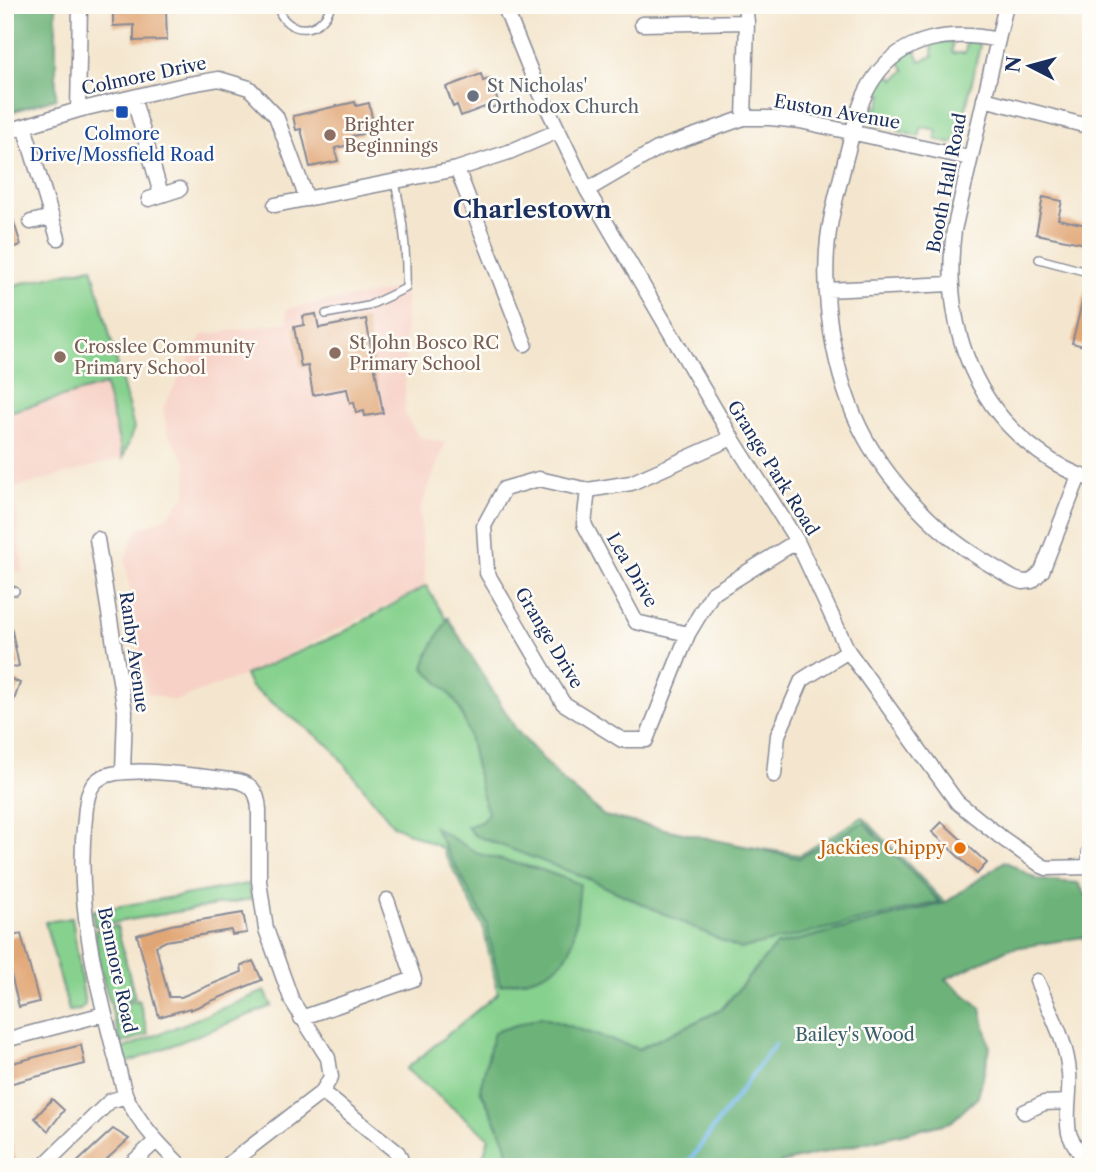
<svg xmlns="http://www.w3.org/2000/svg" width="1096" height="1172" font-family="'Libre Caslon Text',serif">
	<rect width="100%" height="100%" fill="#fdfcf7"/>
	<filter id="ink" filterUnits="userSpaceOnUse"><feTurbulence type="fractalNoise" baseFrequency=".0143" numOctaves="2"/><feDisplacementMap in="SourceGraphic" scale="14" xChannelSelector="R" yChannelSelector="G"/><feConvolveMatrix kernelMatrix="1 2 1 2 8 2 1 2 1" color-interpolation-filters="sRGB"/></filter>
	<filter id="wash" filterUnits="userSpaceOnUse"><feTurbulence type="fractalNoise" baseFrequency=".00686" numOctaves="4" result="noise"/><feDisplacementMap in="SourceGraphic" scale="28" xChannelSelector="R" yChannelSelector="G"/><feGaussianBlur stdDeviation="1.57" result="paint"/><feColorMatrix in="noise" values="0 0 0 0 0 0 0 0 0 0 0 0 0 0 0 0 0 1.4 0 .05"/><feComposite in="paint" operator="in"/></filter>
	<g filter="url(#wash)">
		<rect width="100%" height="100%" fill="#f4e6ce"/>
		<path fill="#f7d1c6" d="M92,267L134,428L123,458L14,488L23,572L5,569V287Z
			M406,288L405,415L418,436L445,443L420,511L426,586L245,675L175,701L147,693L125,560L136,530L167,517L186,495L187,463L168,434L163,408L202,335L288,322L286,309Z"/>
		<path fill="#87d18e" stroke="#518076" stroke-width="2" d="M953,41L952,53H965L967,41L977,42L980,46L959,139L951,144L935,139L937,130L922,127L919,137L898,131L901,121L887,118L883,127L863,119L866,103L878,108L883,95L871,88L886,71L895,80L905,70L898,60L915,48L920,61L933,56L931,42Z
			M92,267L134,428L123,458L105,385L5,413V287Z
			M426,586L516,734L582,804L616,826L800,855L863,817L945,903L775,946L721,1010L638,1049L541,1017L480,1090L505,1140L511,1167H480L489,1138L406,1069L498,993L483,926L442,848L394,826L330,746L250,686L245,675L340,634Z
			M248,884L252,899L94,926L92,911Z
			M72,918L85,1005L80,1010L69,1011L45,922Z
			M117,926L135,998L110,1004L100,967L95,930Z
			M265,991L272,1006L127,1063L122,1049Z
			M139,1000L148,1034L121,1044L111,1007Z"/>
		<path fill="#6db379" stroke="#44716c" stroke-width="2" d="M5,5H56V98L5,114Z
			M448,618L517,731L561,779L604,816L799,858L864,822L940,902L740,949L586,878L474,835L467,827L483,821L488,813C475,780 473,729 455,701C447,689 434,679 424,668L429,652Z
			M434,827L479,854L542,870L580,884C578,901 576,934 570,949C560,975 523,981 500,985L486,922Z
			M1005,861L1038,880L1078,883L1091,903V955L1083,937L1008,949L946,979L981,1008L990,1048L978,1097L951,1122L781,1163L778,1167H511L505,1140L480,1089L494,1032L541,1017L639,1049L721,1010L775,946L945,903Z"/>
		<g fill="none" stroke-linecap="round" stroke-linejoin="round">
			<path stroke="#78bbed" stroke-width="4.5" d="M685,1167L775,1044"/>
		</g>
		<g id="blocks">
			<path fill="#e1a675" d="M113,5H142V11L166,10L167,40L134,41V25L113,26Z
				M481,74L483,81L490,79L499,105L488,109L487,106L461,116L457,105L453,107L446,87Z
				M355,102L356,106L369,103L373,122L360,125L362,134L352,136L354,144L335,148L338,161L310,167L301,129L296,130L293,116Z
				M1043,197L1062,201L1058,219L1091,226V245L1036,234Z
				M8,203L21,245L8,249L5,239V204Z
				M1087,283L1091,284V348L1072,343Z
				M316,314L319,328L366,319L383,413L365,416L364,411L356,413L354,402L350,403L347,389L313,395L308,366L301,367L294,327L304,325L303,316Z
				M5,621H10L19,666L5,669Z
				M5,676L20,683L7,720H5Z
				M942,822L987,863L977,874L932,832Z
				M243,913L247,933L232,935L231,930L166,941L156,946L169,997H181L242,972L241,966L253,961L262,980L190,1010V1008L159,1017L137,935L171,925Z
				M21,934L39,1002L19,1007L5,951V938Z
				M81,1045L85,1064L5,1085V1065Z
				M52,1099L64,1110L48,1131L35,1118Z
				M113,1129L129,1139L107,1159L109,1161L101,1167H72Z
				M9,1134L17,1167H5V1135Z"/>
		</g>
	</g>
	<g filter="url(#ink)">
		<use href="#blocks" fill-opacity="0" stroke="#888a96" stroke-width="2"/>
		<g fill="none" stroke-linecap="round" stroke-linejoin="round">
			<defs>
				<path id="service" d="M277,5C285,37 322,35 331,5
					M1039,259L1091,273
					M326,314L368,306L406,288C407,253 403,217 395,182
					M5,588L15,591"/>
				<path id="minor" d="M504,5L535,82L587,190L732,438L797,541L848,651L957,802L1002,838L1042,866L1047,868L1090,867
					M1006,5L954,230C943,315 967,400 1039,452C1055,464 1072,474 1091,479
					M642,24L747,22
					M998,40C952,30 903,36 875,77C858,100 853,133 845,161C839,187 831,212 828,239C821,305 836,391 871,448C892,483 931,525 964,548C980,559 997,569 1014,579L1023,582L1032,581L1042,571L1079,476
					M133,97L161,194
					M984,99L1091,127
					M78,110L80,5
					M744,118L747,22L745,5
					M24,126L58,238
					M5,132L78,110L184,85L219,79L249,88L276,116L307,199
					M457,169L525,344
					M587,190L659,148L744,118H770L800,121L969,158
					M149,199L180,189
					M275,205L457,169L509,152L558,131
					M31,222L52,217
					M827,290L950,284
					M732,438L631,483L588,490L539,479L504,489L484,526L487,573L563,703L622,740H646L688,634L712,594L797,541
					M588,490L584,524L636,622L688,634
					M97,539L125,712L123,771
					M774,775L778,735L802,680L848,651
					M1037,981C1049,1010 1067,1041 1069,1073C1071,1093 1065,1113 1069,1133C1072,1145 1084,1154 1086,1167
					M301,1018L414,979L387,900
					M5,1040L104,1014
					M322,1092L398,1153L404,1167
					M1024,1112L1044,1103L1068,1102
					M42,1167L110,1101L126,1096
					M128,1167L156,1141
					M182,1167C161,1146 139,1124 126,1096C121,1083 119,1068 115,1055C95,977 75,899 85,818C86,805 87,787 99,779C122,763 201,777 231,780C250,782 258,790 259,810V881L266,929L292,1001L328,1058L331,1077L322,1092L225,1167"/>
				<path id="tertiary" d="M1091,852V868"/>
			</defs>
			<use href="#service" stroke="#888a96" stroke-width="10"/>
			<use href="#minor" stroke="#888a96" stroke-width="17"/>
			<use href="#tertiary" stroke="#888a96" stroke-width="20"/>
			<use href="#service" stroke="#fff" stroke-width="7"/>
			<use href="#minor" stroke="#fff" stroke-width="14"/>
			<use href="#tertiary" stroke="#fff" stroke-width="18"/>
		</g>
	</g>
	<circle fill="#6b7280" stroke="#fdfcf7" stroke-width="2.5" cx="473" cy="96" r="7"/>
	<rect fill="#1a4fb4" stroke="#fdfcf7" stroke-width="2.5" x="115" y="105" width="14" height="14" rx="3.5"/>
	<g fill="#8d6e63" stroke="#fdfcf7" stroke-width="2.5">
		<circle cx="330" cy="135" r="7"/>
		<circle cx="335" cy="353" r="7"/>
		<circle cx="60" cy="357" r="7"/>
	</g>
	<circle fill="#e8710a" stroke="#fdfcf7" stroke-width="2.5" cx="960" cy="848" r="7"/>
	<g text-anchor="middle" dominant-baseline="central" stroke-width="5" stroke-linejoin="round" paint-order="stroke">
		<g font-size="18" fill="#1b2f5e" stroke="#fdfcf7">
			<text transform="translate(144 76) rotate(-12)">Colmore Drive</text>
			<text transform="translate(837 112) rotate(10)">Euston Avenue</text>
			<text transform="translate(947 183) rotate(-79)">Booth Hall Road</text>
			<text transform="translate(773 468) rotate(58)">Grange Park Road</text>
			<text transform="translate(632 570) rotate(60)">Lea Drive</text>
			<text transform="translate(549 638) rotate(59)">Grange Drive</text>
			<text transform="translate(134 652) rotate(82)">Ranby Avenue</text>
			<text transform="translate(117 970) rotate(78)">Benmore Road</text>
		</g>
		<g font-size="18" fill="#5b616d" stroke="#fdfcf7" text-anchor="start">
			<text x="487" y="86">St Nicholas'<tspan x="487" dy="21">Orthodox Church</tspan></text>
		</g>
		<g font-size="18" fill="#785e54" stroke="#fdfcf7" text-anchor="start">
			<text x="344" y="125">Brighter<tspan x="344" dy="21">Beginnings</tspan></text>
			<text x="349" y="343">St John Bosco RC<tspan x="349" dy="21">Primary School</tspan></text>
			<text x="74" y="347">Crosslee Community<tspan x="74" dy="21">Primary School</tspan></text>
		</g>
		<g font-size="18" fill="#164399" stroke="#fdfcf7">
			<text x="122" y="134">Colmore<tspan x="122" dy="21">Drive/Mossfield Road</tspan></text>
		</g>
		<g font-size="18" fill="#c56008" stroke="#fdfcf7" text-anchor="end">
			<text x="946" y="848">Jackies Chippy</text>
		</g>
		<g font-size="18" fill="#3b606c" stroke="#fdfcf7">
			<text x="855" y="1035">Bailey's Wood</text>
		</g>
		<g font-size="24" font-weight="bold" fill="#1b2f5e" stroke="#fdfcf7">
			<text x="532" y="209">Charlestown</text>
		</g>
	</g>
	<rect width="1096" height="1172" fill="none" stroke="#fdfcf7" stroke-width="28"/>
	<g transform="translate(1030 66) rotate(276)" stroke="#fdfcf7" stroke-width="5" paint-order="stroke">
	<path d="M0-5L12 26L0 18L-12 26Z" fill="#1b2f5e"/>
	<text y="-10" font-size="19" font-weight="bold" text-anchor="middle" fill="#1b2f5e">N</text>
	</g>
</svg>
